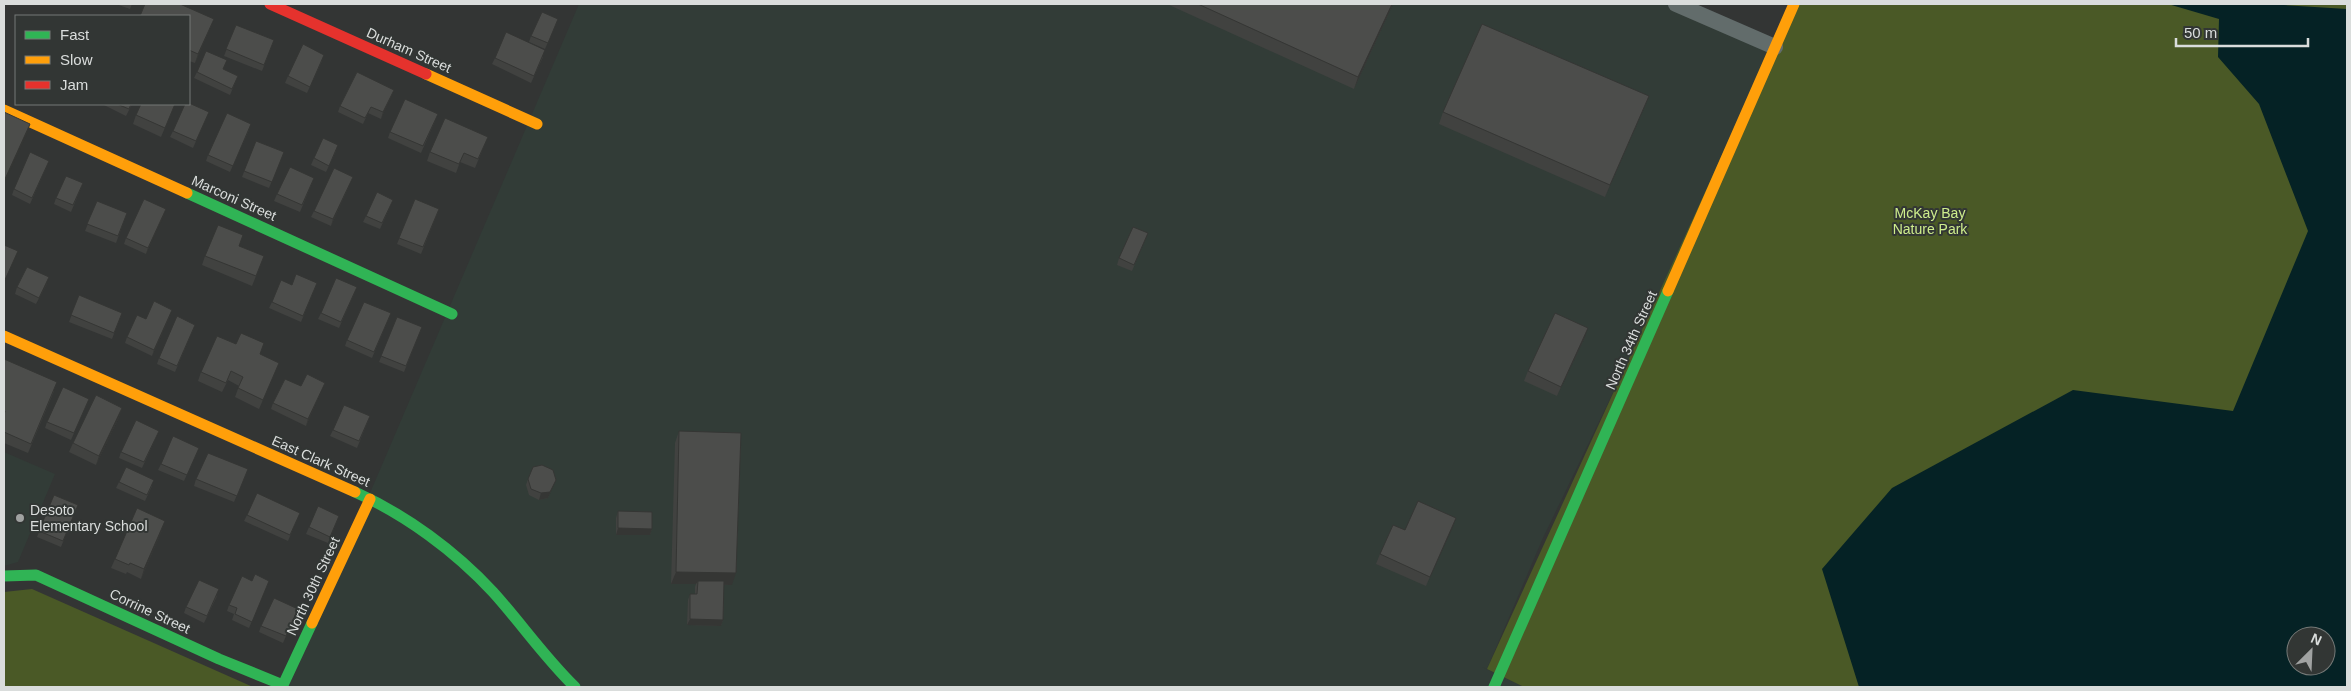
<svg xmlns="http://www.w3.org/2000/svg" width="2351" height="691" font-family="Arial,sans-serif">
	<rect width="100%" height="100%" fill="#333534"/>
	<path fill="#323c37" d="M579,4H1667L1777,52L1542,540L1487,669L1482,667L1524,687H284L323,603Z
		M4,452L55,474L18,562L4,566Z"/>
	<path fill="#4a5926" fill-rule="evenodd" d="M1791,4H2346L2347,687H1524L1487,669ZM2296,636H2326V666H2296Z
		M32,589L253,687H4V592Z"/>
	<path fill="#052225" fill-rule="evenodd" d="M2168,4H2266L2347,9V687H1859L1822,569L1892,488L2073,390L2233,411L2308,231L2259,104L2218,57L2219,19ZM2296,636H2326V666H2296Z"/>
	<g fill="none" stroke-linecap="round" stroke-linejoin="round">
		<path stroke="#626c6b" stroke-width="16" d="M1676,4L1775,47"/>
		<path stroke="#30b455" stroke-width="11" d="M187,193L452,314
			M355,492C406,515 455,551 493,592C521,623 545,658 575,687
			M4,576L36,575L219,659L283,685L312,623
			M1494,687L1668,291"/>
		<path stroke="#ff9f0a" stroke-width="11" d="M426,74L537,124
			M4,110L187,193
			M1668,291L1794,4
			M4,336L355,492
			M312,623L370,499"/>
		<path stroke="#e5322d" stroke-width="11" d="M270,4L426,74"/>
	</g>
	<path fill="#414240" d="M116,4H132L130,9Z
		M1167,4H1393L1354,89Z
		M189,16L214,19L195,63L189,61Z
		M558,19L545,49L529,42L531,36Z
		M236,25L274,40L262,71L224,56Z
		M543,57L531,83L492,64L495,58Z
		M322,61L307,93L285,83L288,76Z
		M223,69L238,76L230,95L194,78L197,72Z
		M394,90L381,119L368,113L363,124L338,112L340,106Z
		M1649,96L1644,108L1605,197L1439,124L1443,112Z
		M102,104H132L126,116Z
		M175,104L161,137L133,124L136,115Z
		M209,112L193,148L170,137L173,131Z
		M435,121L421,153L388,138L390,132Z
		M249,130L230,172L206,161L208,155Z
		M256,141L284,152L269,188L242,177Z
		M484,146L475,168L460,162L456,173L427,161L430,152Z
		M336,151L326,172L311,165L314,158Z
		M49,161L30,204L12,195L14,189Z
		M353,177L331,226L311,217L314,211Z
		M314,178L300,212L274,201L277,194Z
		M83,183L71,212L54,204L56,198Z
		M415,199L439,209L421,254L397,244Z
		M393,200L380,229L363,222L366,216Z
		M97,201L127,213L116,243L85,231Z
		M166,209L146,254L124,244L126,238Z
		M1148,233L1132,271L1117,265L1119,258Z
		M239,246L264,256L252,286L202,265L205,256Z
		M317,283L301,322L269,308L272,302L292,285Z
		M47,284L36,304L15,294L17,287Z
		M357,287L339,328L318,319L321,313Z
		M79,295L122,313L112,339L69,322Z
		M391,313L372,358L345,346L347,340Z
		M170,316L152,356L125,343L127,337L146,319Z
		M397,317L422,327L404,372L379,362Z
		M195,325L175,372L157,364L159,358Z
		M1585,337L1557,396L1524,381L1528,371Z
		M236,344L260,354L275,372L259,409L235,397L239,386L228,380L222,392L198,381L201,372Z
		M4,359L54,391L28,453L4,443Z
		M301,386L322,389L306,426L271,409L273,403Z
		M89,399L71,440L45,428L47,422Z
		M122,408L119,417L96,465L69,452L73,443Z
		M370,416L357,448L330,436L333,430Z
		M159,431L142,468L119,458L121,452Z
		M679,431L732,585H724L723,620L721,626L687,625L688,600L690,594H695V587L696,584H671L675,443Z
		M199,448L184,481L158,470L161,464Z
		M248,469L234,502L194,486L196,479Z
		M528,479L553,486L548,498L539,500L529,495L526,485Z
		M119,482L152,486L145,501L116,488Z
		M54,495L78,505L61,547L37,537Z
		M618,511L652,529L650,535H616V518Z
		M247,515L297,519L288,541L244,521Z
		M339,516L328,543L306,534L309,527Z
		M1456,518L1426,586L1376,564L1380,554L1405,530Z
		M162,530L141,579L127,572L126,574L111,568L115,559Z
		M252,581H269L249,628L232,620L234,614L227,611L229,605Z
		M217,596L204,623L184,613L186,607Z
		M298,609L283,643L259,632L261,626Z"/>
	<path fill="#353634" d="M1392,4H1393L1354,89L1358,77Z
		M214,19L210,28L195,63L198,54Z
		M394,90L392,96L381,119L383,112Z
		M1649,96L1644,108L1605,197L1610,185Z
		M30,124L27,134L4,184L5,179Z
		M353,177L350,183L331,226L333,219Z
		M166,209L164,216L146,254L148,248Z
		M49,277L47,284L36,304L39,298Z
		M172,310L170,316L152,356L154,350Z
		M1588,328L1585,337L1557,396L1561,387Z
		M325,383L322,389L306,426L308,419Z
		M122,408L119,417L96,465L99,456Z
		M556,480L548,498L539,500L541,493Z
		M1456,518L1453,527L1426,586L1430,577Z
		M165,521L162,530L141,579L144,569Z
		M618,528L652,529L650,535H616Z
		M676,572L736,573L732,585L698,584V581L696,584H671Z
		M690,619L723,620L721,626L687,625Z"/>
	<path fill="#4c4d4b" stroke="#353634" d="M145,4H180L214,19L198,54L189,50V16H140Z
		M1198,4H1392L1358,77Z
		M542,12L558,19L548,43L531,36Z
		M1482,24L1649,96L1610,185L1443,112Z
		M236,25L274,40L264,65L226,49Z
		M506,32L545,50L534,76L495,58Z
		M303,44L324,55L310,87L288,76Z
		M206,51L227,60L223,69L238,76L232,89L197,72Z
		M357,72L394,90L383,112L371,107L365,118L340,106Z
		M405,99L438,114L423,146L390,132Z
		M189,103L209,112L196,141L173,131L185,104H189Z
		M117,104H131L129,109Z
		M141,104H175L165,128L136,115Z
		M4,112L30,124L5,179L4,178Z
		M227,113L251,124L233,166L208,155Z
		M445,118L488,137L478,159L464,153L459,164L430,152Z
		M323,138L338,145L329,166L314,158Z
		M256,141L284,152L272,182L244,171Z
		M30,152L49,161L32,198L14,189Z
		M290,167L314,178L302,205L277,194Z
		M334,168L353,177L333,219L314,211Z
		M66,176L83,183L73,205L56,198Z
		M377,192L393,200L382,223L366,216Z
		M144,199L166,209L148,248L126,238Z
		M415,199L439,209L423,247L399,238Z
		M97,201L127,213L118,236L87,224Z
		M218,225L243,235L239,246L264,256L256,276L205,256Z
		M1133,227L1148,233L1134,265L1119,258Z
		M4,245L18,251L4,282Z
		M27,267L49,277L39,298L17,287Z
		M296,274L317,283L303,316L272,302L281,280L292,285Z
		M336,278L357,287L341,322L321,313Z
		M79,295L122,313L114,333L71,315Z
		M154,301L172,310L154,350L127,337L137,315L146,319Z
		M364,302L391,313L374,352L347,340Z
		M1555,313L1588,328L1561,387L1528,371Z
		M177,316L195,325L177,366L159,358Z
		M397,317L422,327L406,366L381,356Z
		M241,333L264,343L260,354L279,363L263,400L238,388L243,377L231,371L226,383L201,372L217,336L236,344Z
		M4,359L57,382L31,444L4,432V415L5,411H4Z
		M307,374L325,383L308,419L273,403L285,379L301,386Z
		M63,387L89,399L74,433L47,422Z
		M96,395L122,408L99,456L73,443Z
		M344,405L370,416L359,441L333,430Z
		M136,420L159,431L144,462L121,452Z
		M679,431L741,433L736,573L676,572Z
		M173,436L199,448L187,475L161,464Z
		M208,453L248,469L237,496L196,479Z
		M542,465L553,470L556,480L550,492L541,493L531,489L528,479L533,467Z
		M126,467L154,480L147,495L119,482Z
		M257,493L300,513L290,535L247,515Z
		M54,495L78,505L63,541L39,531Z
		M1418,501L1456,518L1430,577L1380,554L1393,525L1405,530Z
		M318,506L339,516L330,537L309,527Z
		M137,508L165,521L144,569L130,563L129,565L115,559Z
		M618,511L652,512V529L618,528Z
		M255,574L269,581L252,622L235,614L237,608L229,605L242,576L252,581Z
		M199,580L219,589L207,616L186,607Z
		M698,581H724L723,620L690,619V594H697Z
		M274,598L298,609L286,636L261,626Z"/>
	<circle fill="#a0a2a1" stroke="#323634" stroke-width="2" cx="20" cy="518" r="5"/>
	<g text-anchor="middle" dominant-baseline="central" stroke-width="4" stroke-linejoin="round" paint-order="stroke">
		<g font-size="14" fill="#dadddc" stroke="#323634">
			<text transform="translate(409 50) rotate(24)">Durham Street</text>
			<text transform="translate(234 198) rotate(24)">Marconi Street</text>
			<text transform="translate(1631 340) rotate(-66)">North 34th Street</text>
			<text transform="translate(321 461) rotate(24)">East Clark Street</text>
			<text transform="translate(313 586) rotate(-65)">North 30th Street</text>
			<text transform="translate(150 611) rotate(25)">Corrine Street</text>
		</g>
		<g font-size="14" fill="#ceed8c" stroke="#323634">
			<text x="1930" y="213">McKay Bay<tspan x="1930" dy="16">Nature Park</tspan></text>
		</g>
		<g font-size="14" fill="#dadddc" stroke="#323634" text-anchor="start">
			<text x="30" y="510">Desoto<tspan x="30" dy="16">Elementary School</tspan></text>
		</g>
	</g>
	<rect width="2351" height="691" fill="none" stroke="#dadddc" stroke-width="10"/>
	<rect x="15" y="15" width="175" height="90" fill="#323634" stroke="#757977"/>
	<rect x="25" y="31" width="25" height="8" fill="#30b455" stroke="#757977"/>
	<text x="60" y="40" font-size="15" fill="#dadddc">Fast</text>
	<rect x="25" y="56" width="25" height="8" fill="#ff9f0a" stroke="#757977"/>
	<text x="60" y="65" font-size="15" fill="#dadddc">Slow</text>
	<rect x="25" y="81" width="25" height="8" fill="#e5322d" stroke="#757977"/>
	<text x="60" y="90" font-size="15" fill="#dadddc">Jam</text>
	<g transform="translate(2311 651) rotate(24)"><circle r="24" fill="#323634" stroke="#757977"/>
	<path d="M0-4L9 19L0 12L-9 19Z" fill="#a0a2a1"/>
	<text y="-8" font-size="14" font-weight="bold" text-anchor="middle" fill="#dadddc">N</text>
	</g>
	<path d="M2176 38v8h132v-8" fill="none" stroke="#dadddc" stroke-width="2.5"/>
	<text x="2184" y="38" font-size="15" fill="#dadddc" stroke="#323634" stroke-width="4" paint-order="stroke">50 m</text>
</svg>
